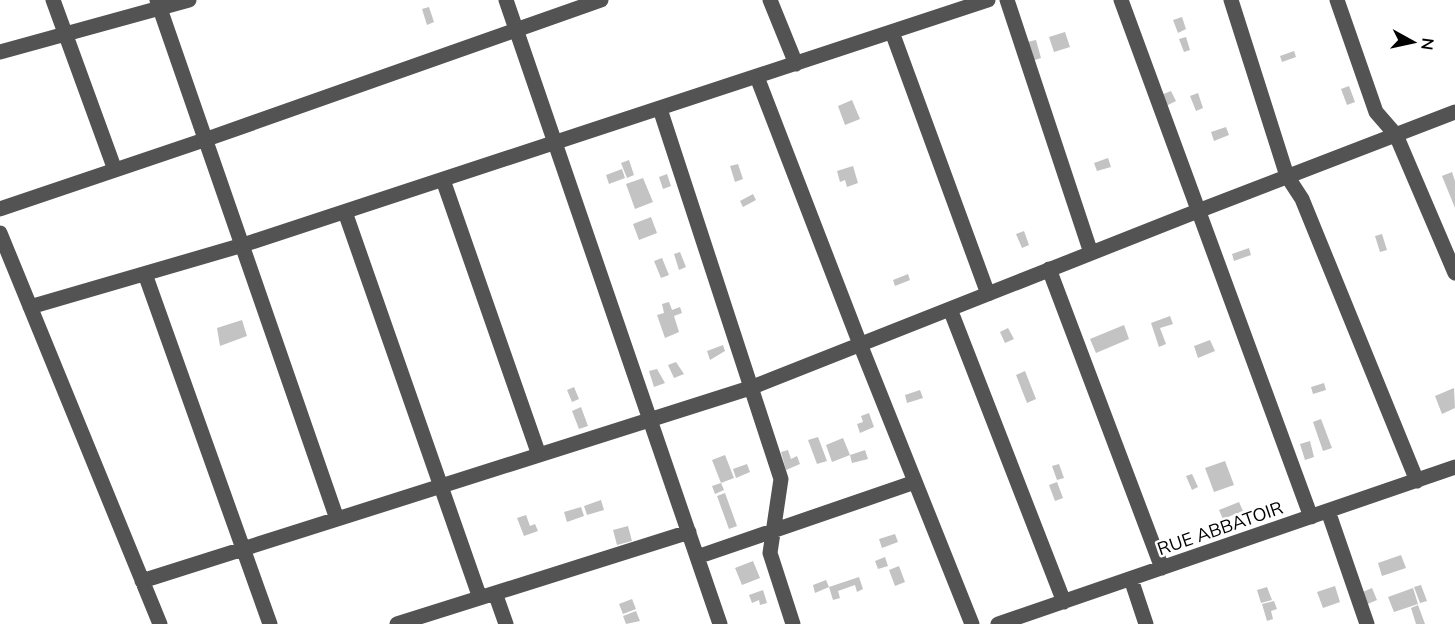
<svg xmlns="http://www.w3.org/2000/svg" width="1455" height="624" font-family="Mulish,sans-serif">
	<rect width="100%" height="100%" fill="#fff"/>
	<path fill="#c3c3c3" d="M429,7L434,22L427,25L422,9Z
		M1182,17L1186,29L1178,33L1173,20Z
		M1065,32L1070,47L1054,52L1049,37Z
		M1186,37L1190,50L1184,52L1179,39Z
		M1036,40L1041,58L1032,61L1027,42Z
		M1294,51L1296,57L1282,62L1280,56Z
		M1349,86L1355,102L1347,105L1341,89Z
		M1171,91L1176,101L1166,106L1161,95Z
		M1198,93L1203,108L1196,111L1190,96Z
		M852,100L860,119L845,125L838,106Z
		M1226,127L1229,135L1214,141L1211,132Z
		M1108,158L1111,167L1097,171L1094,163Z
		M629,160L634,175L627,178L621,163Z
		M738,164L743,179L735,182L730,166Z
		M853,166L858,183L847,187L845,180L840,182L837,171Z
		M622,169L625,178L609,184L606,175Z
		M1452,172L1455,181V208L1442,176Z
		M667,174L671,186L663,189L659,177Z
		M643,178L653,202L635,209L626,184Z
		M753,194L756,200L743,207L740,201Z
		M651,217L657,233L639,240L633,224Z
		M1024,231L1029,245L1022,248L1016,234Z
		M1382,234L1387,250L1380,252L1375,236Z
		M1249,248L1251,255L1234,261L1232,254Z
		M680,252L686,267L679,270L674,254Z
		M662,258L669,275L661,278L654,261Z
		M908,274L910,280L895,286L893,280Z
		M669,302L672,310L680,307L682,313L674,316L679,332L665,338L657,315L664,313L662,304Z
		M1170,316L1173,324L1160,328L1166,344L1159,347L1151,323Z
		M242,320L247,336L220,346L217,328Z
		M1124,325L1129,339L1096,353L1090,339Z
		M1008,328L1014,339L1005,343L1000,332Z
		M1210,340L1215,351L1198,358L1194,346Z
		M723,345L725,351L710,360L707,351Z
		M676,362L684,374L674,378L668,365Z
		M657,369L665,383L654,387L649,371Z
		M1025,371L1036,399L1027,403L1016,375Z
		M1324,383L1326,390L1313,394L1311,387Z
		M574,387L579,399L572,402L567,390Z
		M1454,388L1455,408L1442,414L1435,396Z
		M920,390L923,398L907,403L905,395Z
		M581,407L588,426L579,429L572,411Z
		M869,413L874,427L860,433L857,424L863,422L861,416Z
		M1321,419L1332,448L1323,451L1313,422Z
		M818,437L827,461L817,464L808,440Z
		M843,438L850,455L832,462L826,445Z
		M1310,441L1314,457L1305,460L1300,444Z
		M788,450L791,459L797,456L800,464L786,470L781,452Z
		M865,450L868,459L852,463L850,455Z
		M725,455L734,478L721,483L724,490L715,494L712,486L721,483L712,460Z
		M1225,461L1234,485L1214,492L1205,468Z
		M747,464L750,472L736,478L733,469Z
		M1059,464L1064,478L1057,480L1052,466Z
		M1192,474L1198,487L1192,490L1186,476Z
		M1057,482L1063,498L1055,501L1049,485Z
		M725,493L737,526L729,529L717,496Z
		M601,500L604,510L587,515L584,506Z
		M1239,502L1243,511L1223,519L1219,510Z
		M581,507L584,516L567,522L564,512Z
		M526,515L530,526L535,524L538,531L524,536L517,518Z
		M628,526L632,541L617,545L613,530Z
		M895,534L898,542L882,548L879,539Z
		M1401,555L1406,568L1382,576L1378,563Z
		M885,557L888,566L878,569L875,561Z
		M753,561L760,578L742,585L735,568Z
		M899,566L905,582L895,586L889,570Z
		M859,577L863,589L857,592L855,585L838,591L840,598L833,600L829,587Z
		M826,580L829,587L815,593L813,585Z
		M1421,585L1427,601L1420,603L1414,587Z
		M1335,586L1340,602L1323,608L1317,592Z
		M1267,587L1272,600L1261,603L1257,590Z
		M1372,588L1377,600L1363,606L1358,594Z
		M1413,588L1418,604L1394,612L1388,597Z
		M763,590L767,603L760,605L759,600L752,603L749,595Z
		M632,599L636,609L623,614L619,604Z
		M1274,601L1277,609L1271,611L1273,619L1267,621L1262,604Z
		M1418,605L1425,624H1416L1411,608Z
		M636,611L640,621L626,624L623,616Z"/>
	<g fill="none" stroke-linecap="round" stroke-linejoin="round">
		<path stroke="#535353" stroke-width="15" d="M53,0L115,170
			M157,0L337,519
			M506,0L720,624
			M770,0L796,64
			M1007,0L1091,253
			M1121,0L1311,517
			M1231,0L1287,176L1302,199L1417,481
			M1337,0L1376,112L1396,135L1455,273
			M892,32L988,294
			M0,52L189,0
			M757,77L860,344L972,624
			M660,109L781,479L770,553L793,624
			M443,180L539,455
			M0,209L207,139L601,0
			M345,212L480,598
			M0,233L160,624
			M1049,269L1162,568
			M145,274L270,624
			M30,307L243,245L988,0
			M950,309L1064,602
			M1328,511L1367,624
			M697,557L915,482
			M1131,579L1146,624
			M142,581L750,388L1185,216L1455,112
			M495,593L506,624
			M397,624L689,532
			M998,624L1455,467"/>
	</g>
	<g text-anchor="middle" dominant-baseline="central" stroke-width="5" stroke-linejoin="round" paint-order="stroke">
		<g font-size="18" fill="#000" stroke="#fff">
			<text transform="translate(1220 528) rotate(-19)">RUE ABBATOIR</text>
		</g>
	</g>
	<g transform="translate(1413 42) rotate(98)" stroke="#ffffff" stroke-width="4.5" paint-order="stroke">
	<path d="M0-4.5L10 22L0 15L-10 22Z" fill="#000000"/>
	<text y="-9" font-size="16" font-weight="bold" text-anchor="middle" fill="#000000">N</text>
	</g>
</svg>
